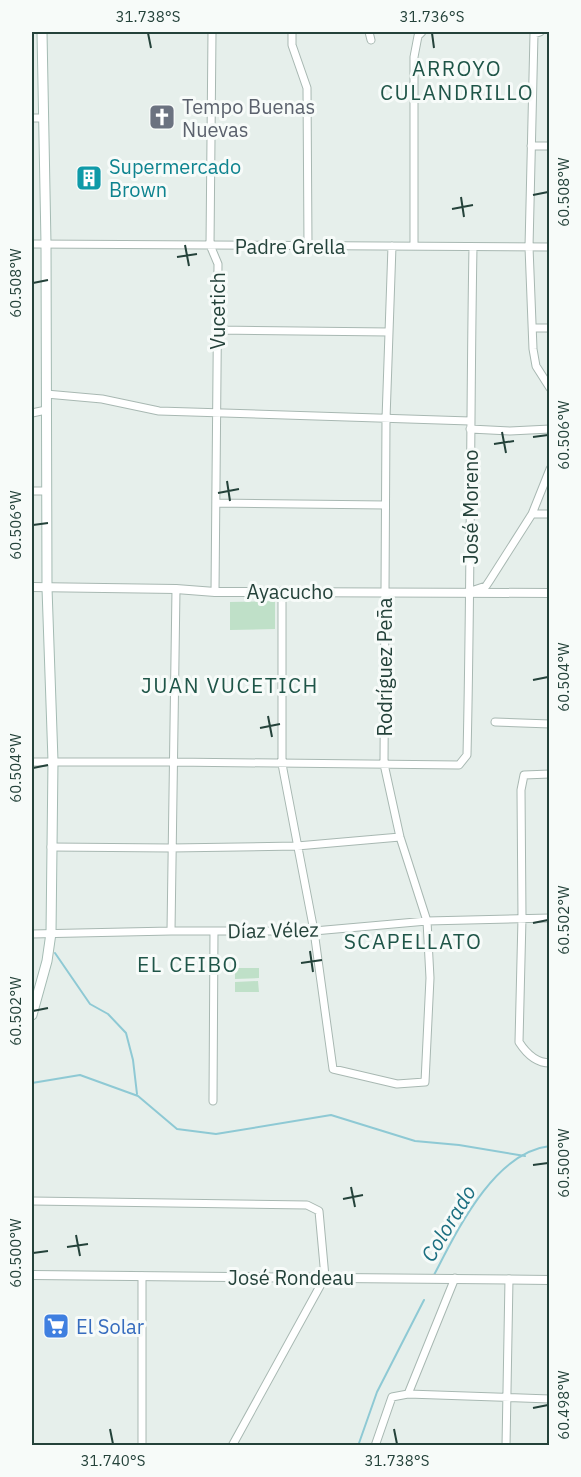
<svg xmlns="http://www.w3.org/2000/svg" width="581" height="1477" font-family="'IBM Plex Sans',sans-serif">
	<rect width="100%" height="100%" fill="#e6efeb"/>
	<path fill="#bfe0c8" d="M275,601V629L230,630V602Z
		M235,968H259V978L235,979Z
		M258,981L259,992H235V982Z"/>
	<g fill="none" stroke-linecap="round" stroke-linejoin="round">
		<path stroke="#8ec9d4" stroke-width="2" d="M32,916L33,917
			M55,953L90,1004L108,1014L126,1033L133,1060L137,1094
			M32,1083L80,1075L138,1096L177,1129L216,1134L331,1115L415,1141L459,1145L525,1156
			M434,1275C457,1231 494,1152 550,1146
			M358,1446L377,1392L424,1300"/>
		<defs>
			<path id="minor" d="M212,32L210,245L218,264L215,592
				M292,32V45L307,88L308,246
				M369,32L371,40
				M540,32L534,34L529,247L533,349L536,366L550,388
				M32,118H43
				M531,146H550
				M32,244L550,247
				M414,246V57L418,36L422,32
				M534,328H550
				M217,330L389,332
				M46,394L102,399L159,411L470,421
				M32,413L46,410
				M470,429L510,431L550,429
				M32,491H47
				M216,503L385,505
				M532,514H550
				M282,591V764L314,931L333,1069L397,1084L425,1082L430,978L427,921L400,837L384,764L386,419L392,246
				M471,591L486,586L490,580L532,514L550,469
				M495,722L550,724
				M32,762H172L459,765L467,755C471,585 470,416 473,247
				M550,774L524,775L521,790L522,918L519,1042C526,1053 536,1063 550,1063
				M51,847L171,848L297,846L400,837
				M171,931L176,589
				M32,934L171,931H314L427,921L550,918
				M213,1101L214,931
				M32,1201L307,1205L319,1211L325,1277L232,1446
				M142,1276V1446
				M408,1394L550,1399
				M375,1446L392,1397L408,1394L455,1278
				M506,1446L509,1279"/>
			<path id="tertiary" d="M32,587L176,589L215,592L550,593
				M32,1275L550,1280"/>
			<path id="secondary" d="M32,1015L47,961L51,933L53,761L47,588L46,244L42,32"/>
		</defs>
		<use href="#minor" stroke="#a8b8b2" stroke-width="9"/>
		<use href="#tertiary" stroke="#a8b8b2" stroke-width="10"/>
		<use href="#secondary" stroke="#a4bbb3" stroke-width="11"/>
		<use href="#minor" stroke="#fff" stroke-width="7"/>
		<use href="#tertiary" stroke="#fff" stroke-width="8"/>
		<use href="#secondary" stroke="#fff" stroke-width="9"/>
	</g>
	<path fill="none" stroke="#24423a" stroke-width="2" d="M148,33L151,48M432,33L434,48M533,195L548,192M461,197L464,217M452,209L473,205M185,245L189,266M177,257L197,254M33,283L48,280M502,432L506,453M533,437L548,435M494,444L514,441M227,481L230,501M218,493L239,489M33,525L48,523M533,680L548,677M268,716L272,737M260,728L280,724M33,768L48,765M533,923L548,920M310,951L313,972M301,963L322,960M33,1011L48,1008M533,1165L548,1163M351,1187L355,1207M343,1199L363,1195M76,1235L80,1256M67,1247L88,1244M33,1253L48,1251M533,1408L548,1405M110,1429L113,1444M394,1429L397,1444"/>
	<defs>
		<symbol id="church-square" viewBox="-11 -11 22 22"><rect x="-9" y="-9" width="18" height="18" rx="4" fill="#6b7280" stroke="#f7fbf9"/><path d="M-1.2-6h2.4v3.5h3.3v2.4h-3.3V6h-2.4V-.1h-3.3v-2.4h3.3Z" fill="#fff"/></symbol>
		<symbol id="building-square" viewBox="-11 -11 22 22"><rect x="-9" y="-9" width="18" height="18" rx="4" fill="#0f9aa8" stroke="#f7fbf9"/><path d="M-4-6H4V6H1V3H-1V6H-4ZM-2.5-4.3h1.7v1.8h-1.7ZM.8-4.3h1.7v1.8H.8ZM-2.5-1h1.7V.8h-1.7ZM.8-1h1.7V.8H.8Z" fill="#fff"/></symbol>
		<symbol id="supermarket-square" viewBox="-11 -11 22 22"><rect x="-9" y="-9" width="18" height="18" rx="4" fill="#3f7fe0" stroke="#f7fbf9"/><path d="M-6-5.5h2.5l.6 2H6L4.5 2H-2.5L-4.4-4H-6ZM-1.5 3.2a1.3 1.3 0 1 0 .1 0ZM3 3.2a1.3 1.3 0 1 0 .1 0Z" fill="#fff"/></symbol>
	</defs>
	<g fill-rule="evenodd">
		<use href="#church-square" x="147" y="102" width="30" height="30"/>
		<use href="#building-square" x="74" y="163" width="30" height="30"/>
		<use href="#supermarket-square" x="41" y="1311" width="30" height="30"/>
	</g>
	<g text-anchor="middle" dominant-baseline="central" stroke-width="6" stroke-linejoin="round" paint-order="stroke">
		<g font-size="20" fill="#5b616d" stroke="#f7fbf9" text-anchor="start">
			<text x="182" y="106">Tempo Buenas<tspan x="182" dy="23">Nuevas</tspan></text>
		</g>
		<g font-size="20" fill="#0d838f" stroke="#f7fbf9" text-anchor="start">
			<text x="109" y="166">Supermercado<tspan x="109" dy="23">Brown</tspan></text>
		</g>
		<g font-size="20" fill="#24423a" stroke="#f7fbf9">
			<text x="290" y="246">Padre Grella</text>
			<text transform="translate(217 311) rotate(-90)">Vucetich</text>
			<text transform="translate(470 507) rotate(-90)">José Moreno</text>
			<text x="290" y="591">Ayacucho</text>
			<text transform="translate(384 667) rotate(-90)">Rodríguez Peña</text>
			<text transform="translate(273 930) rotate(-1)">Díaz Vélez</text>
			<text x="291" y="1277">José Rondeau</text>
		</g>
		<g font-size="20" fill="#366cbe" stroke="#f7fbf9" text-anchor="start">
			<text x="76" y="1326">El Solar</text>
		</g>
		<g font-size="21" letter-spacing="1.5" fill="#1f5548" stroke="#f7fbf9">
			<text x="457" y="68">ARROYO<tspan x="457" dy="24">CULANDRILLO</tspan></text>
			<text x="230" y="685">JUAN VUCETICH</text>
			<text x="413" y="941">SCAPELLATO</text>
			<text x="188" y="964">EL CEIBO</text>
		</g>
		<g font-size="21" font-style="italic" fill="#1c6f80" stroke="#f7fbf9">
			<text transform="translate(448 1223) rotate(-59)">Colorado</text>
		</g>
	</g>
	<rect width="581" height="1477" fill="none" stroke="#f7fbf9" stroke-width="66"/>
	<rect x="33" y="33" width="515" height="1411" fill="none" stroke="#24423a" stroke-width="2"/>
	<g font-size="15" text-anchor="middle" fill="#24423a">
		<text x="148" y="22">31.738°S</text>
		<text x="432" y="22">31.736°S</text>
		<text transform="translate(564 192) rotate(-90)" y="5">60.508°W</text>
		<text transform="translate(16 283) rotate(-90)" y="5">60.508°W</text>
		<text transform="translate(564 435) rotate(-90)" y="5">60.506°W</text>
		<text transform="translate(16 525) rotate(-90)" y="5">60.506°W</text>
		<text transform="translate(564 677) rotate(-90)" y="5">60.504°W</text>
		<text transform="translate(16 768) rotate(-90)" y="5">60.504°W</text>
		<text transform="translate(564 920) rotate(-90)" y="5">60.502°W</text>
		<text transform="translate(16 1011) rotate(-90)" y="5">60.502°W</text>
		<text transform="translate(564 1163) rotate(-90)" y="5">60.500°W</text>
		<text transform="translate(16 1253) rotate(-90)" y="5">60.500°W</text>
		<text transform="translate(564 1405) rotate(-90)" y="5">60.498°W</text>
		<text x="113" y="1466">31.740°S</text>
		<text x="397" y="1466">31.738°S</text>
	</g>
</svg>
